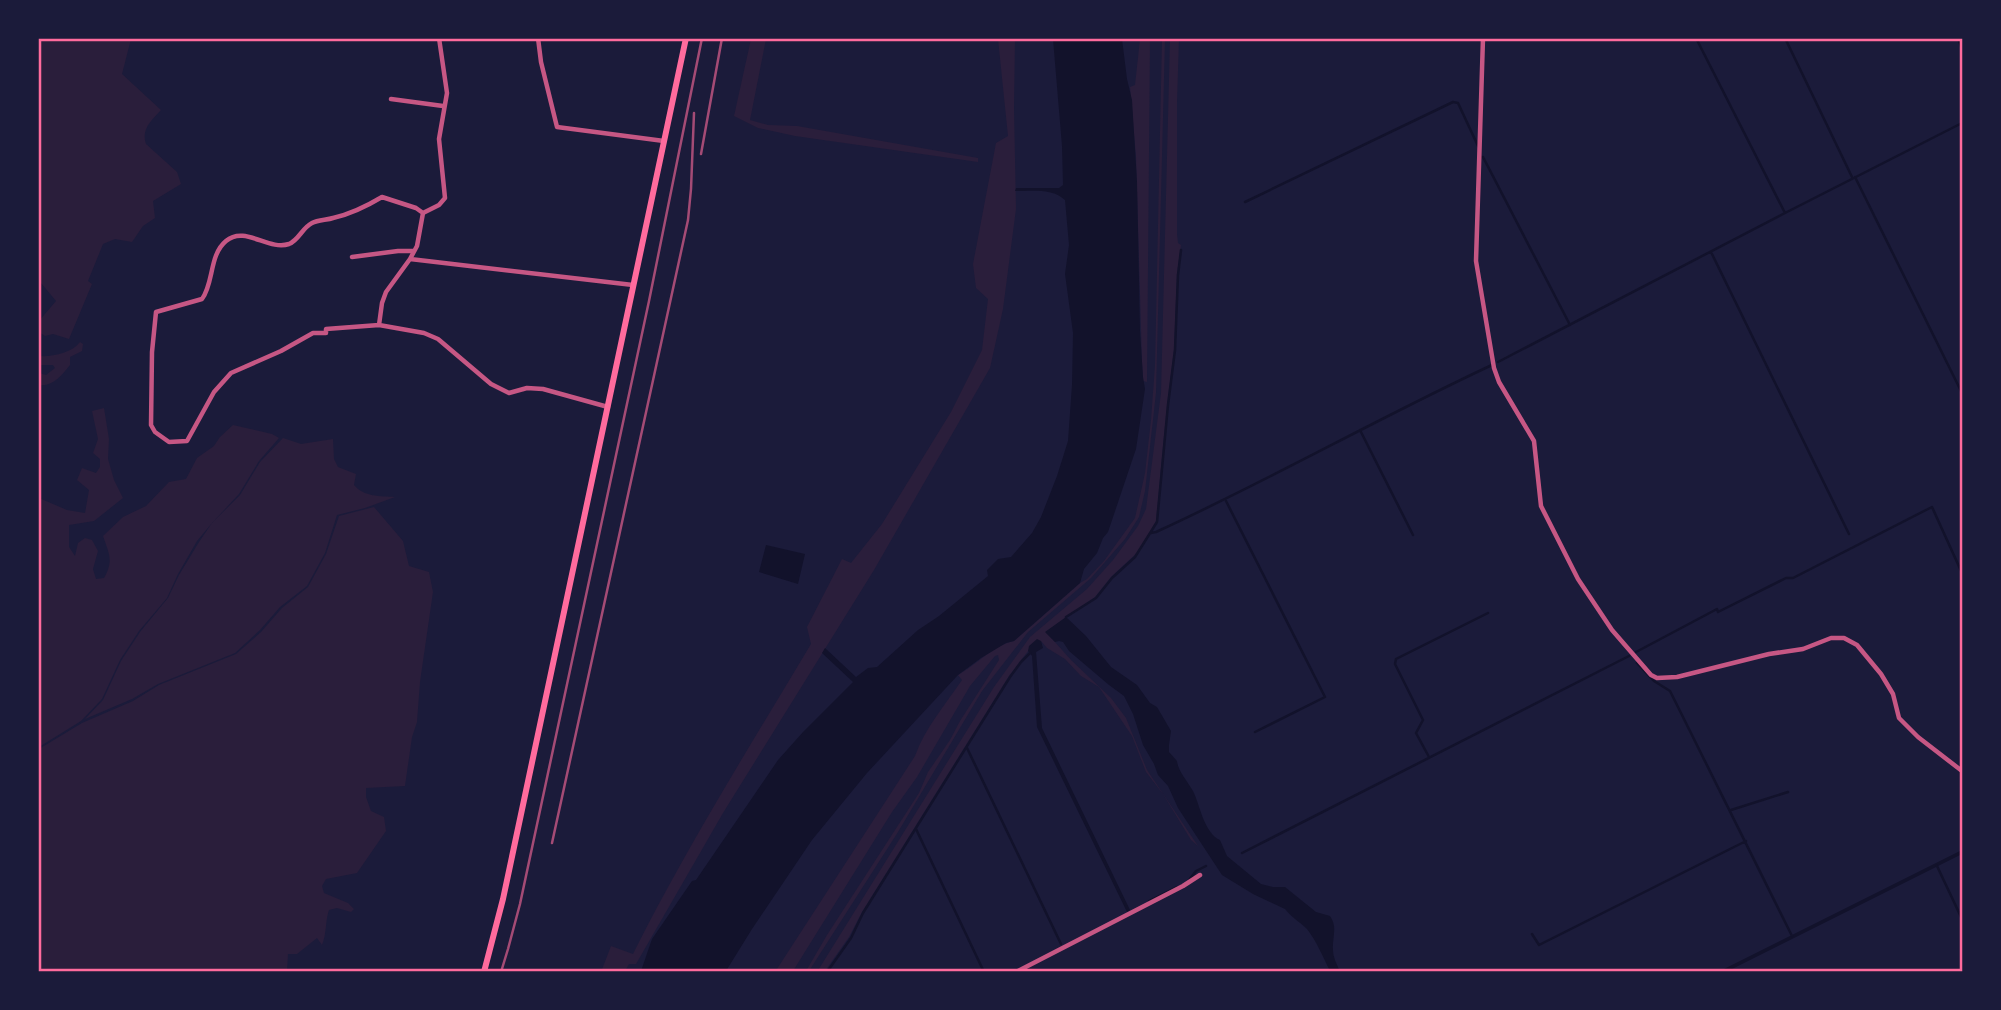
<svg xmlns="http://www.w3.org/2000/svg" width="2001" height="1010" font-family="Ubuntu,sans-serif">
	<rect width="100%" height="100%" fill="#1b1b3a"/>
	<path fill="#2a1e3b" d="M39,38L131,39L122,74L161,110C151,121 141,129 146,144L177,172L181,184L153,201L155,218L143,226L132,242L115,239L103,244L88,281L92,284L69,339L53,334L45,336L39,332V321L56,301L41,283L39,285Z
		M751,39H766L750,120L768,125L797,126L978,158V162L795,136L758,128L734,116Z
		M998,39H1015L1014,108L1016,209L1003,309L990,368L874,570L723,813L636,964H629L625,971L601,972L611,946L633,954C686,848 750,746 811,644L807,627L842,559L851,563L882,524L951,412L982,350L988,299L976,288L973,264L996,143L1008,136Z
		M1140,39H1150L1147,382L1143,381L1142,363L1136,157L1130,87L1135,85Z
		M1162,39H1165L1156,393L1145,491L1139,517L1125,539L1091,578L1028,632L982,691L898,832L809,971H806L827,935L919,793L928,772L950,740L960,721L999,660L998,655L995,656L970,686L917,777L892,812L793,971L775,972L915,756C925,728 945,705 962,680L958,675C976,665 994,645 1014,641L1080,583L1087,579L1104,561L1135,518L1145,473L1151,420L1155,365Z
		M1170,39H1179L1177,102V234L1178,243L1181,245L1177,274L1174,350L1167,405L1156,521L1139,551L1111,577L1095,597L1046,632L1071,660L1111,698L1126,718L1147,770L1198,846L1191,840L1163,794L1146,772L1132,736L1099,687L1081,676L1065,659L1047,648L1041,641L1028,651L1009,676L862,912L849,937L825,971L817,972L994,687L1030,637L1087,589L1113,560L1138,526L1146,509L1161,393Z
		M80,342L83,344L82,351L70,357V365C62,375 53,387 39,385V373L46,375L55,368L53,365H39V356C52,357 72,353 80,342Z
		M104,408L109,439L108,459L114,480L123,498L94,521L69,525V547L75,556L78,543L85,538L92,540L98,551L93,569L96,579L104,578C114,560 109,554 103,536L123,517L146,506L169,482L186,479L197,458L214,446L220,437L233,425L272,434L279,438L259,461L239,494L212,523L197,541L178,574L167,598L139,631L120,660L102,699L81,721L39,747V498L67,510L85,513L89,490L77,480L82,468L96,473L100,467V459L93,453L98,439L92,411Z
		M283,438L301,444L333,439L334,459L338,467L356,474L354,485C364,497 380,496 395,497L365,508L337,515L325,553L307,586L280,607L260,630L235,653L158,684L132,699L85,719L103,700L121,661L140,632L168,598L179,575L199,542L212,523L240,495L260,462Z
		M374,507L403,541L409,566L429,572L433,592L420,682L417,722L412,737L405,786L366,788V797L371,811L384,817L386,831L357,873L326,879L322,886L324,893L348,903L354,909L351,912L337,908L329,910C325,921 327,933 322,945L317,938L297,954H288L287,971H39V749L82,723L133,701L159,685L236,654L261,632L282,608L308,587L326,554L339,516Z"/>
	<path fill="#12122b" d="M1053,39H1122L1127,79L1132,100L1137,182L1140,331L1143,377L1145,389L1136,449L1108,532L1103,538L1097,553L1084,569L1080,583L1014,641L1006,643L981,658L958,675L867,773L812,840L752,929L726,971H641L652,939L692,881L696,880L778,760L803,732L853,682L822,653L825,648L856,677L868,668L877,667L918,630L939,616L988,576L987,570L998,559L1011,557L1032,533L1041,517L1057,476L1068,441L1072,385L1073,333L1065,274L1069,245L1065,200C1053,188 1031,191 1015,191L1016,188H1059L1063,185L1062,146Z
		M766,545L805,554L798,584L759,572Z
		M1066,617L1086,636L1111,667L1137,685L1150,703L1157,707L1171,731L1169,745V752L1177,761C1178,771 1188,782 1193,791C1200,805 1204,833 1220,840L1227,856L1261,884L1273,887H1285L1316,912L1330,916C1338,927 1332,937 1333,950C1333,957 1337,965 1340,971H1330C1323,957 1317,942 1307,929C1300,922 1291,917 1285,909L1253,894L1222,875L1178,808L1168,786L1158,775L1154,764L1143,745L1133,714L1124,696L1109,685L1069,651L1063,642L1059,641L1055,642L1045,632Z
		M1037,639L1041,641L1043,648L1036,652L1042,728L1130,910L1127,912L1037,727L1032,656L1028,651L1029,646Z
		M1962,850V854L1728,971H1720Z"/>
	<g fill="none" stroke-linecap="round" stroke-linejoin="round">
		<path stroke="#12122b" stroke-width="2.5" d="M1696,38L1785,213
			M1785,38L1852,177
			M1958,38L1962,49
			M1483,157L1570,325
			M1855,177L1962,393
			M1245,202L1453,102L1458,103L1478,146
			M1711,252L1849,534
			M1498,362L1785,213L1962,123
			M1360,430L1413,535
			M1226,501L1325,697L1255,732
			M1151,533L1156,532C1270,480 1378,418 1492,365
			M1066,617L1096,598L1112,578L1135,557L1157,522L1168,405L1175,350L1178,275L1181,250
			M1636,652L1717,609L1718,612L1786,578H1793L1932,507L1962,573
			M1637,663L1654,681L1670,691L1792,936
			M967,748L1061,944
			M1429,757L1416,733L1423,720L1395,664L1396,659L1488,613
			M1731,810L1788,792
			M916,829L984,972
			M1242,853L1629,656
			M1937,866L1962,919
			M1189,880L1196,871L1206,866
			M1149,901L1177,887
			M1532,934L1539,945L1746,841
			M827,972L851,938L863,913L1010,677L1021,662L1030,653"/>
		<path stroke="#c65784" stroke-width="4.5" d="M538,38L541,62L557,127L664,141
			M1483,38L1476,261L1494,368L1499,382L1534,441L1541,506L1578,579L1612,630L1651,675L1657,678L1677,677L1769,654L1803,649L1831,638H1844L1857,645L1881,674L1893,694L1899,718L1918,737L1962,771
			M391,99L443,106
			M423,213L416,208L382,197C367,206 351,214 333,218C327,220 318,220 312,223C302,228 299,240 289,244C268,251 245,225 226,241C209,255 214,283 202,299L156,312L152,352L151,425L155,432L169,442L187,441L214,392L231,373L281,351L313,333H326V329L379,325L424,333L438,339L491,384L509,393L527,388L543,389L608,407
			M352,257L398,251H414
			M410,259L633,285
			M379,325L382,303L386,292L410,259L417,246L423,213L439,205L445,198L439,139L447,93L439,38
			M1016,972L1183,886L1200,875"/>
		<path stroke="#ff6b9d" stroke-width="6" d="M484,972L503,899L686,38"/>
		<path stroke="#a44b75" stroke-width="2.5" d="M701,154L722,38
			M552,843L688,220L691,189L694,113
			M501,972L508,949L520,904L649,301L702,38"/>
	</g>
	<rect width="2001" height="1010" fill="none" stroke="#1b1b3a" stroke-width="80"/>
	<rect x="40" y="40" width="1921" height="930" fill="none" stroke="#ff6b9d" stroke-width="2.5"/>
</svg>
